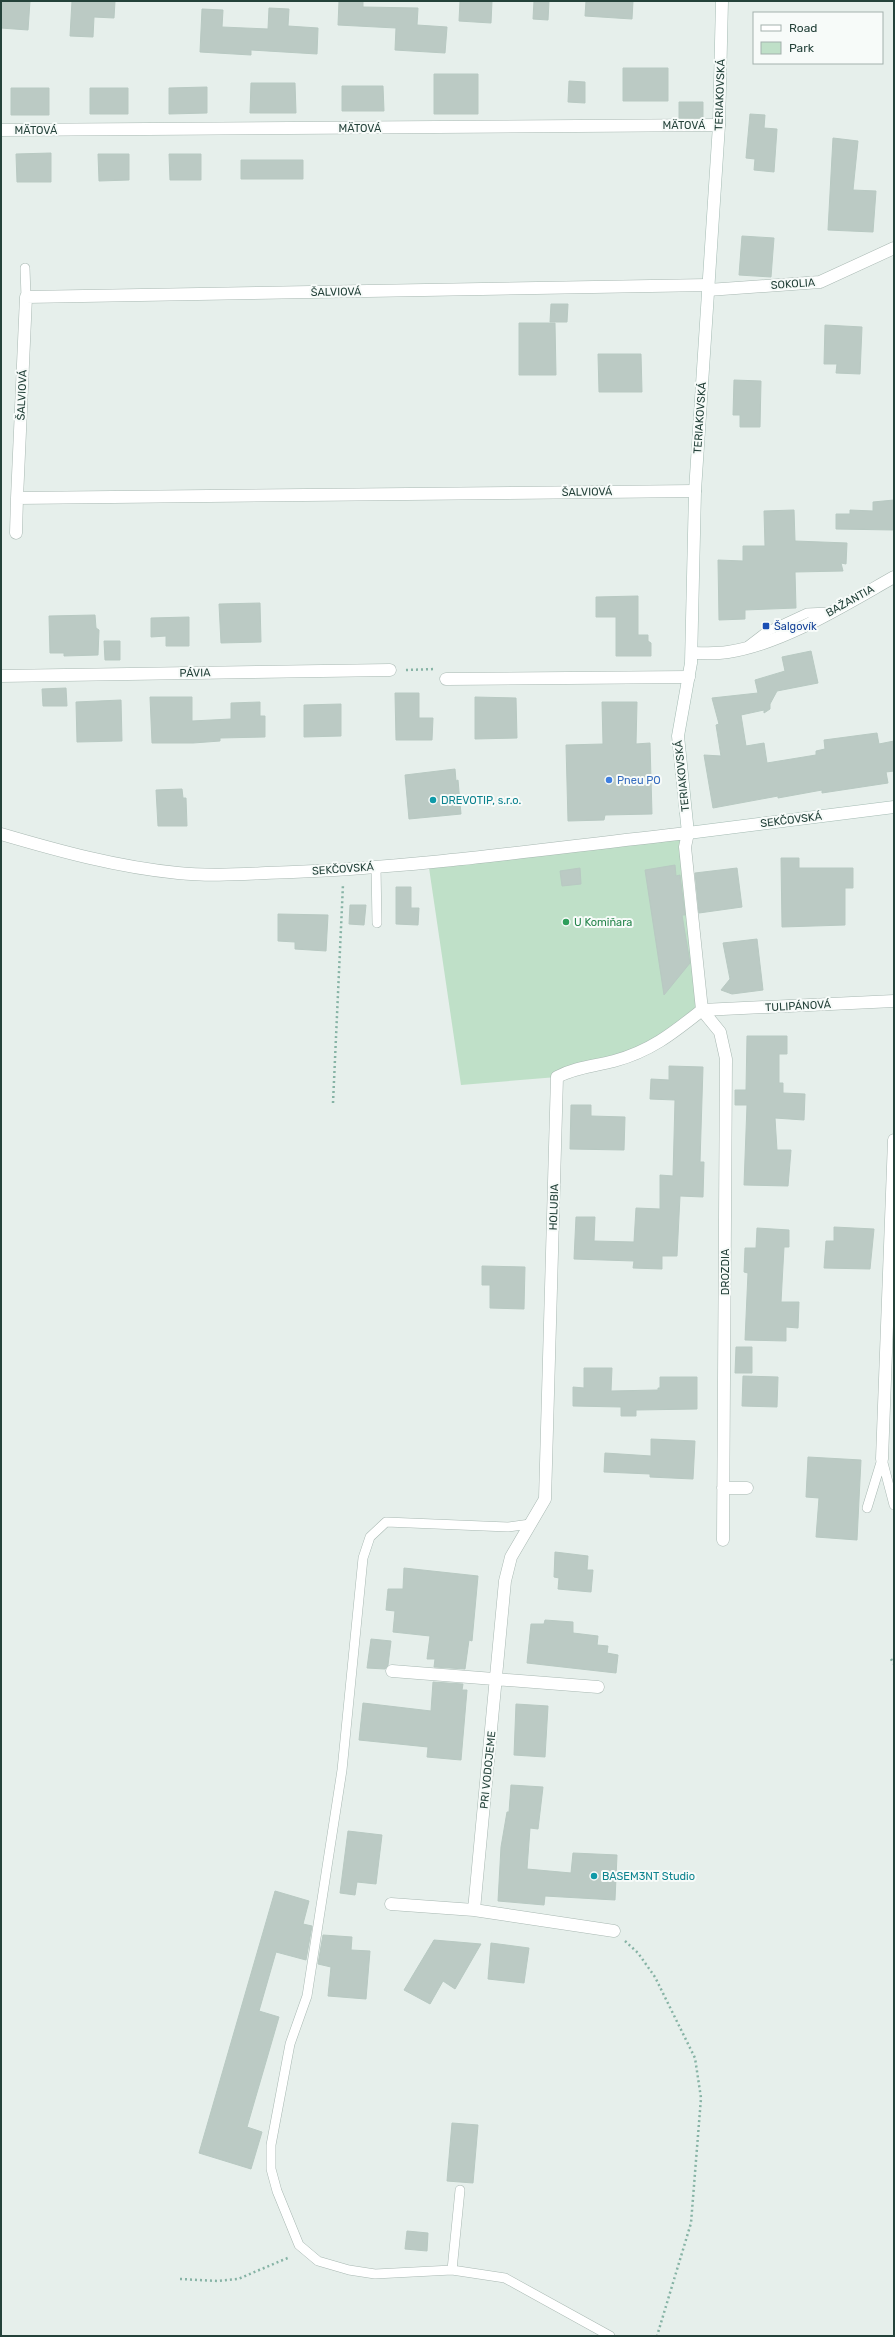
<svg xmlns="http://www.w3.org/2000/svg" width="895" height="2337" font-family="Rubik,sans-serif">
	<rect width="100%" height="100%" fill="#e6efeb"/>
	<path fill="#bfe0c8" d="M688,833L702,1010L662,1042L557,1077L461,1085L428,861Z"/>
	<path fill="#bbcac4" stroke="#b8c9c2" d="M1,1H30L28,30L1,28Z
		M72,1H115L114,18L94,17L93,37L70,36Z
		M339,1H363V7L418,8L417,25L447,27L445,53L395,50L396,28L338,25Z
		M460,1H492L491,23L459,21Z
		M534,1H549L548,20L533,19Z
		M586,1H633L632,19L585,16Z
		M269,8L289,9L288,26L318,28L317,54L251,50V55L200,52L202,9L223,10L222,27L268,29Z
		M623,68H668V101H623Z
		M434,74H478V114H434Z
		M569,81L585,82V103L568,102Z
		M251,83H295L296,113H250Z
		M342,86H383L384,111H342Z
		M207,87V113L169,114V88Z
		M11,88H49V115H11Z
		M90,88H128V114H90Z
		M679,102H703V118H679Z
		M750,114L765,115L764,128L777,129L774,172L754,170L755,159L746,158Z
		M833,138L858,141L853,190L876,191L873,232L828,230Z
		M51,153V182H17L16,154Z
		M98,154H129V180L99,181Z
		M169,154H201V180H170Z
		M241,160H303V179H241Z
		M742,236L774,238L771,277L739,275Z
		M551,304H568L567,322H550Z
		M519,323H555L556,375H519Z
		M825,325L862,327L860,374L836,373L837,364H824Z
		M598,354H641L642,392H599Z
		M734,380L761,381L760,427H740V415H733Z
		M894,500V530L836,529V514H850V510L873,511V502Z
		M794,510L795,541L847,543L846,564L841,563L843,571L795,572L796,608L745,610V619L719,620L718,560L743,561V546H765L764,511Z
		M638,596V635H648V641L651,643V656H616V617H596V597Z
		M260,603L261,642L221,643L219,604Z
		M95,615L96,628L99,630L98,655L64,656V653H50L49,616Z
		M189,617V646H166V636L151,637V618Z
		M104,641H120V660H105Z
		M811,651L818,683L777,691L770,704V709L764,713V710L741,715L746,746L764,743L767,763L816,755V751L825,749L824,740L877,733L879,744L894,741V771L886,772L888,783L822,793V790L778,798V796L713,808L704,755L721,756L716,725L719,724L712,698L758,693L755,680L785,671L782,657Z
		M66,688L67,706H43L42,689Z
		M395,693H419V718H433L432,740H396Z
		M150,697H192V721L231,719V703L260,702V716H265V737L220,738V741L193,743H152Z
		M475,697L516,698L517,738L475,739Z
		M121,700L122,741L77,742L76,702Z
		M602,702H637L636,744L650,743L652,814L605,815L604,820L568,821L566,745L603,744Z
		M341,704V736L304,737V705Z
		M455,769L456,781L458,780L461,814L409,819L405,775Z
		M182,789L183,798H186L187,826H158L156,790Z
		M781,858H799V868H853V888H845V925L782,927Z
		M675,865L676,876L680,875L685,915H682L690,963L664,995L645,870Z
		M580,868L581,884L562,886L560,871Z
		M737,868L742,907L699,913L695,873Z
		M396,887H411V908H419L418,925L396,924Z
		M350,905H366L364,925L349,924Z
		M278,914L328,915L326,951L295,949V942L278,941Z
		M757,939L763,990L732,994L721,990L730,979L723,943Z
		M747,1036H787V1054H779V1083H783V1093L805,1094L804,1120L775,1118L777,1150H791L788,1186L744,1185L747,1105H735V1090H746Z
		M669,1066L703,1067L700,1162H704L703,1197L680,1196L677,1256H662V1269L633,1268L634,1261L574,1259L576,1217H595L594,1241L634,1242L636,1208L660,1209V1175L673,1176L675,1100L650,1099L651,1079L669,1080Z
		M571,1105H591V1116L625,1117L624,1150L570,1149Z
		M834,1227L874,1229L870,1269L824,1268L826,1241H834Z
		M757,1228L789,1230V1247H784L781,1302H799L798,1328L786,1327V1341L745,1340L748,1273L744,1272L745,1248H756Z
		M482,1266L525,1267L524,1309L490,1308V1285H482Z
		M736,1347H752V1373H735Z
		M584,1368H612L611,1391L658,1390V1388H660V1377H697V1409L636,1410V1416H621V1407L573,1406V1387L584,1388Z
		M743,1376L778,1377L777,1407L742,1406Z
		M651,1439L695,1441L693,1479L650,1477V1474L604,1472L605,1453L651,1456Z
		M808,1457L861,1460L857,1540L816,1537L819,1498L806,1497Z
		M555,1552L588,1556L587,1570H593L591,1592L558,1589L559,1578L554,1577Z
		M404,1568L478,1576L472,1641L469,1640L465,1669L434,1667L435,1659H427L430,1636L393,1632L395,1611L386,1610L388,1589H403Z
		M545,1620L573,1622V1633L598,1636L597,1645L608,1646L607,1653L618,1655L616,1673L527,1663L531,1624H544Z
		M371,1639L391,1641L388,1665L385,1669L367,1668Z
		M433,1682L463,1684L462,1690H467L461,1760L427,1757L428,1747L359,1740L363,1703L431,1711Z
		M516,1704L548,1706L545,1757L514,1755Z
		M511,1785L543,1787L538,1829L530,1828L527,1869L571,1873L573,1853L617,1855L615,1900L545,1896L544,1905L498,1901L501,1847L507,1812H509Z
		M348,1831L382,1835L376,1884L357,1882L355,1895L340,1893Z
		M275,1891L309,1901L303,1924L312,1926L306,1960L276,1952L259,2011L279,2017L247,2127L262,2132L251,2169L199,2153Z
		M323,1935L352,1937L351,1950L370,1951L366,1999L328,1996L331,1967L318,1964Z
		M434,1940L481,1944L455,1989L443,1981L430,2004L404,1990Z
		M491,1943L529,1948L524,1983L488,1979Z
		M452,2123L478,2125L473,2183L447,2181Z
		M407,2231L428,2233L427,2251L405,2249Z"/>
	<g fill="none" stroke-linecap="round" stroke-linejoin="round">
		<defs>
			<path id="lane" d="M25,268L26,297
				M749,645L766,632L807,613L829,612
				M376,867L377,923
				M882,1459L894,1505
				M867,1508L882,1459
				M530,1524L508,1527L386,1522L370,1537L363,1558L342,1770L307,1996L290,2044L271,2145V2169L277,2191L299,2245L318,2261L349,2270L375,2274L452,2270L505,2278L610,2336
				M452,2270L460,2190"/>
			<path id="street" d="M1,130L719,125
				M708,290L820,282L894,248
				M695,491L17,498L26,297L708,285
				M16,533L17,498
				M692,653C704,653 716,654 728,652C783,644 846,604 894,577
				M1,676L390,670
				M446,679L689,677
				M1,834C59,851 117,867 178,873C216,877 254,873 293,872C425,867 557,847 688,833L685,847L702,1010
				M702,1010L720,1032L726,1059L723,1540
				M702,1010L894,1001
				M882,1459L894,1140
				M723,1488H747
				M392,1671L598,1687
				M391,1904L474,1910
				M614,1931L474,1910L505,1581L511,1557L545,1499L557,1077C576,1067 595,1066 614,1061C651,1051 673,1033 702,1010"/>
			<path id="secondary" d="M722,1L719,125L695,491L691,663L678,736L688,833L894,807"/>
		</defs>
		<use href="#lane" stroke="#a8b8b2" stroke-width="10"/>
		<use href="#street" stroke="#a8b8b2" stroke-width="13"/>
		<use href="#secondary" stroke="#a4bbb3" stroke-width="13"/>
		<path stroke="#86b3a5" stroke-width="2.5" stroke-dasharray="2 3" stroke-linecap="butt" d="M406,670L435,669
			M333,1103L343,884
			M891,1659L894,1664
			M625,1941L638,1953L655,1977L695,2058L701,2098L691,2223L657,2336
			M180,2279L218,2281L238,2279L290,2257"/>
		<use href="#lane" stroke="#fff" stroke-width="9"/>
		<use href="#street" stroke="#fff" stroke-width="12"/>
		<use href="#secondary" stroke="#fff" stroke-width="12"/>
	</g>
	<rect fill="#1a4fb4" stroke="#f7fbf9" stroke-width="1.5" x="762" y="622" width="8" height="8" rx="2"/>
	<circle fill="#3f7fe0" stroke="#f7fbf9" stroke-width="1.5" cx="609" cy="780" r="4"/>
	<g fill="#0f9aa8" stroke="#f7fbf9" stroke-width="1.5">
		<circle cx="433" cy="800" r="4"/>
		<circle cx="594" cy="1876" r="4"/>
	</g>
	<circle fill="#2e9e5b" stroke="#f7fbf9" stroke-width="1.5" cx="566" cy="922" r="4"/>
	<g text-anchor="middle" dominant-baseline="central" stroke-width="4" stroke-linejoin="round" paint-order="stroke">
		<g font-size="11" fill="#24423a" stroke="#f7fbf9">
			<text transform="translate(720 95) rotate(-88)">TERIAKOVSKÁ</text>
			<text x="684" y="125">MÄTOVÁ</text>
			<text x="360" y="128">MÄTOVÁ</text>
			<text x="36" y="130">MÄTOVÁ</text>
			<text transform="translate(793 284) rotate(-4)">SOKOLIA</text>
			<text transform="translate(336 292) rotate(-1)">ŠALVIOVÁ</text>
			<text transform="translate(22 395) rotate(-88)">ŠALVIOVÁ</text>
			<text transform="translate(700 418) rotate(-86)">TERIAKOVSKÁ</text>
			<text transform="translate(587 492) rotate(-1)">ŠALVIOVÁ</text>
			<text transform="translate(850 601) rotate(-29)">BAŽANTIA</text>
			<text transform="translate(195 673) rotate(-1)">PÁVIA</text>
			<text transform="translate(682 776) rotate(-96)">TERIAKOVSKÁ</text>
			<text transform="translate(791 820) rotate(-7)">SEKČOVSKÁ</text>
			<text transform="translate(343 869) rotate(-4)">SEKČOVSKÁ</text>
			<text transform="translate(798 1006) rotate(-3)">TULIPÁNOVÁ</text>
			<text transform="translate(554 1207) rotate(-88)">HOLUBIA</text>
			<text transform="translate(725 1272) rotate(-90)">DROZDIA</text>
			<text transform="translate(488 1770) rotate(-84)">PRI VODOJEME</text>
		</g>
		<g font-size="11" fill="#164399" stroke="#f7fbf9" text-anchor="start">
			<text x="774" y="626">Šalgovík</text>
		</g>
		<g font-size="11" fill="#366cbe" stroke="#f7fbf9" text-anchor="start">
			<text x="617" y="780">Pneu PO</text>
		</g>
		<g font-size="11" fill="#0d838f" stroke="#f7fbf9" text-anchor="start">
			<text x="441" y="800">DREVOTIP, s.r.o.</text>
			<text x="602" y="1876">BASEM3NT Studio</text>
		</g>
		<g font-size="11" fill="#27864d" stroke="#f7fbf9" text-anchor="start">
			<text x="574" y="922">U Komiňara</text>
		</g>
	</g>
	<rect width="895" height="2337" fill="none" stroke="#24423a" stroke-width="4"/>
	<rect x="753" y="12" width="130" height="52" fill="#f7fbf9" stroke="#a3b1ad"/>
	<rect x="761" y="25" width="20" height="6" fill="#ffffff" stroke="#a3b1ad"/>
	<text x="789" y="32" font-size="12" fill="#24423a">Road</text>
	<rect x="761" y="42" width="20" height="12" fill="#bfe0c8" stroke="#a3b1ad"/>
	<text x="789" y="52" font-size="12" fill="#24423a">Park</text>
</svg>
